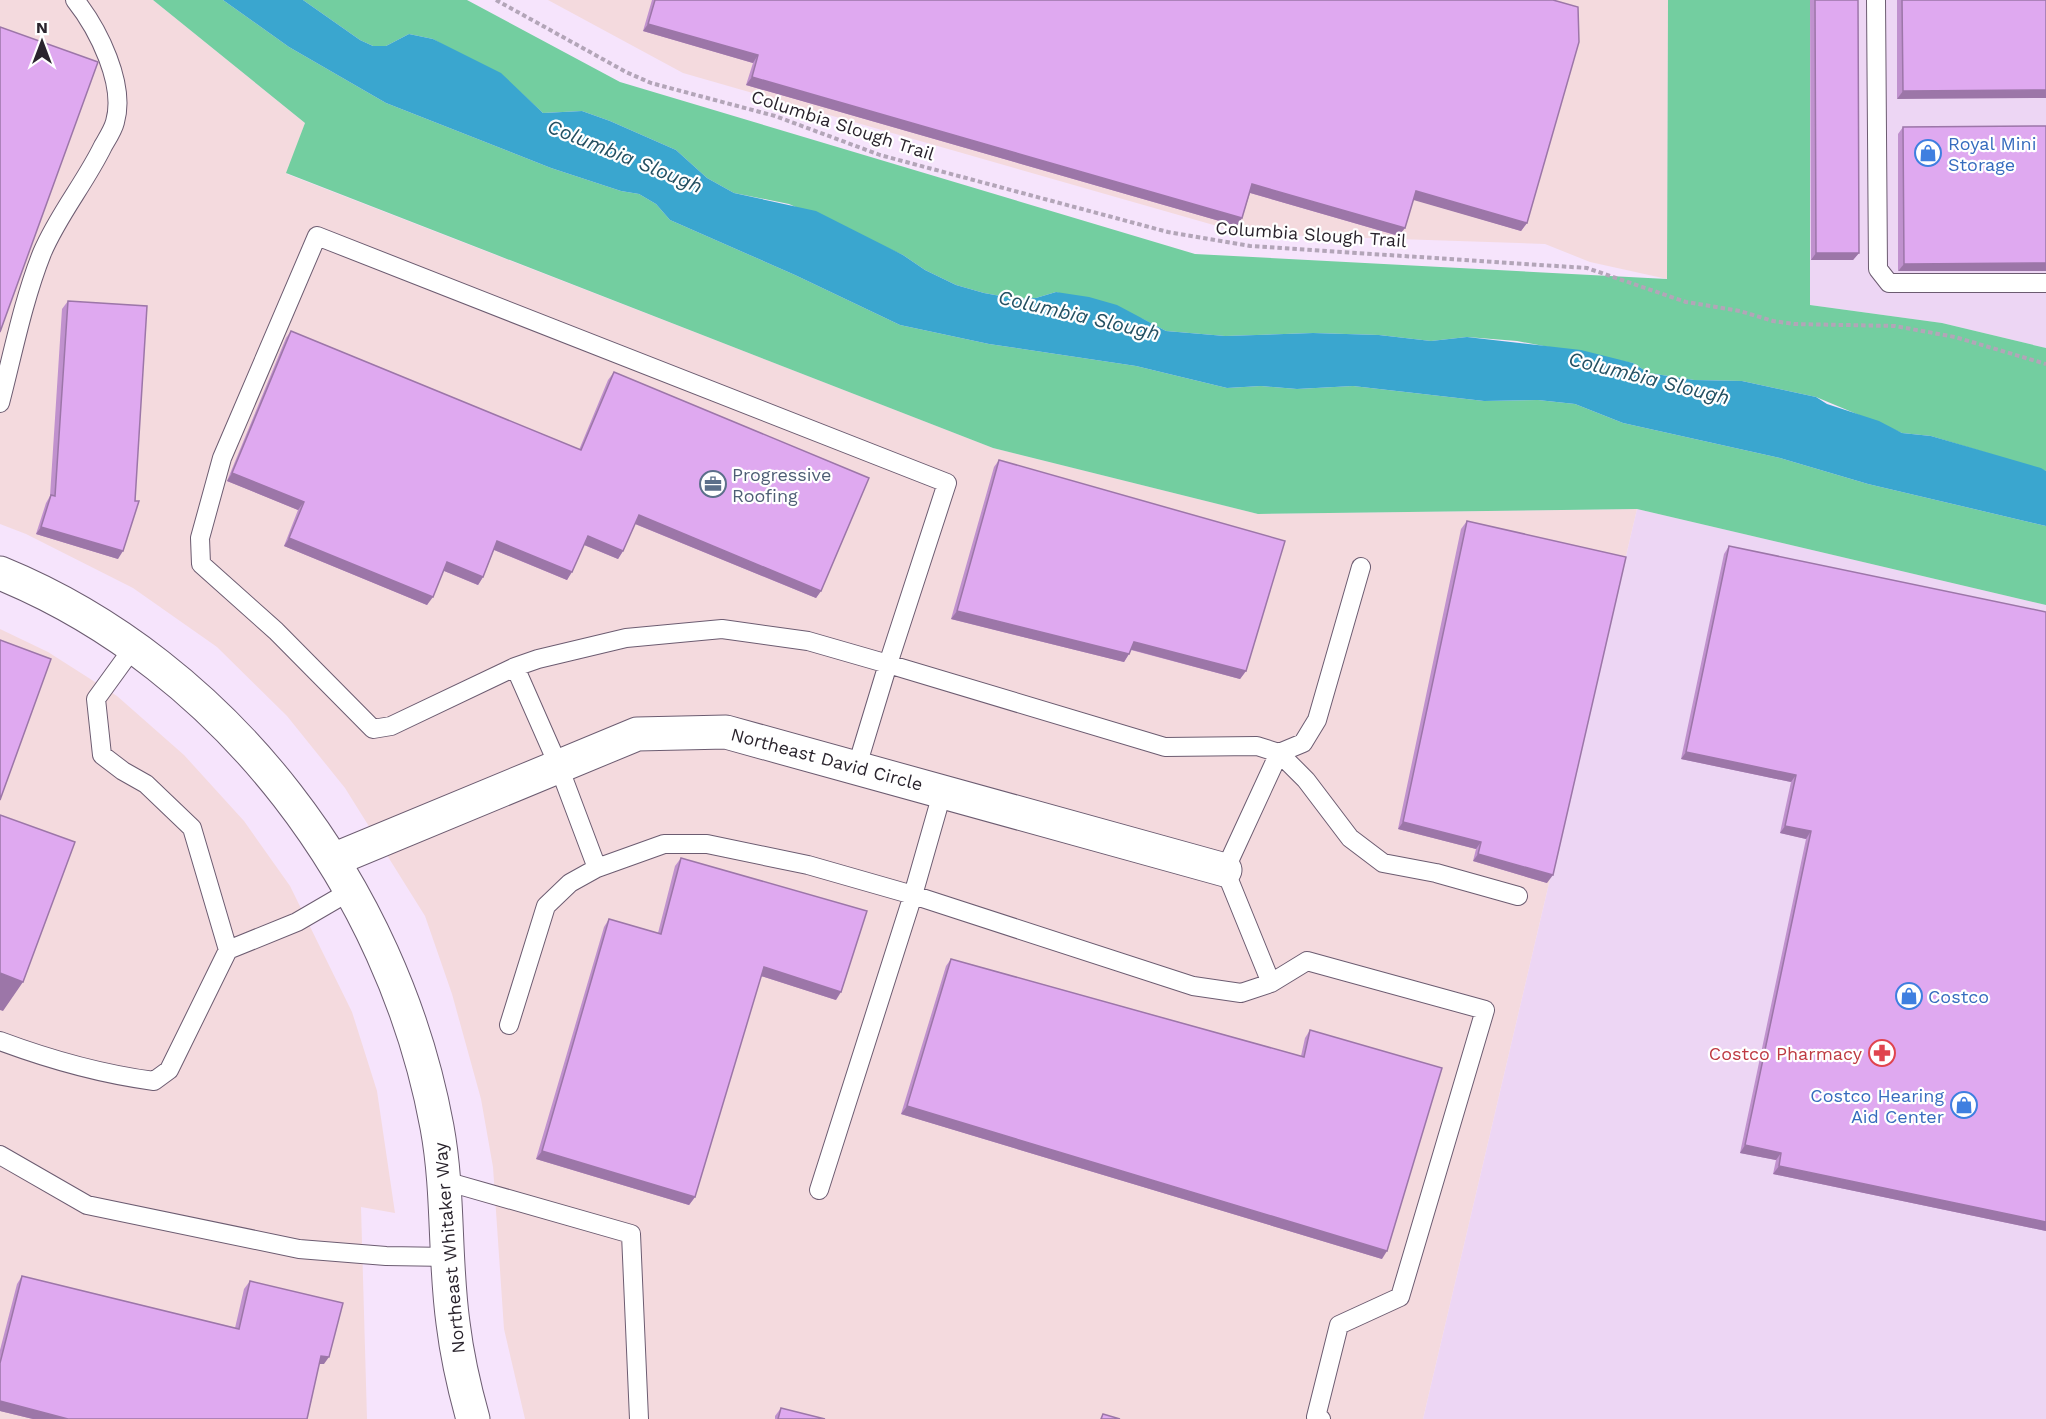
<svg xmlns="http://www.w3.org/2000/svg" width="2046" height="1419" font-family="'Work Sans',sans-serif">
	<rect width="100%" height="100%" fill="#f6e4fc"/>
	<path fill="#edd6f4" d="M1810,0H2046V348L1942,323L1810,305Z
		M1637,509L2046,605V1419H1423Z"/>
	<path fill="#f4dade" d="M0,0H153L305,123L287,174L993,448L1258,514L1637,509L1423,1419H525L504,1329L493,1167L481,1099L452,994L425,916L345,788L287,716L217,647L133,588L26,534L0,524Z
		M548,0H1668L1667,279L1590,262L1545,244L1245,234L683,73Z
		M0,629L48,652L117,696L184,755L244,821L290,886L352,1012L377,1091L395,1213L361,1207L367,1419H0Z"/>
	<path fill="#73cea0" d="M153,0H223L289,47L386,103L551,168L621,191L639,194L656,204L670,220L795,275L900,325L989,344L1136,366L1227,388L1261,386L1297,389L1353,386L1484,401L1538,400L1575,404L1623,423L1780,458L1868,484L2046,526V605L1637,509L1258,514L993,448L286,173L305,123Z
		M303,0H467L620,82L1195,254L1667,279L1668,0H1810V305L1942,323L2046,348V471L1931,436L1902,433L1816,397L1742,381L1694,380L1649,373L1633,363L1517,341L1467,337L1431,341L1379,335L1313,333L1225,336L1166,331L1143,319L1056,292L1036,298L1017,299L984,293L956,285L925,270L903,255L789,204L734,193L707,178L676,150L610,121L582,111L543,113L517,89L433,39L409,34L386,46H373L360,40Z"/>
	<path fill="#3aa6cf" d="M223,0H303L360,40L373,46H386L409,34L433,39L501,73L543,113L582,111L610,121L676,150L707,178L734,193L816,211L903,255L925,270L956,285L984,293L1017,299L1036,298L1056,292L1089,297L1117,305L1166,331L1225,336L1313,333L1379,335L1431,341L1467,337L1581,350L1633,363L1649,373L1694,380L1742,381L1816,397L1827,404L1879,421L1902,433L1931,436L2041,468L2046,471V526L1868,484L1780,458L1623,423L1575,404L1538,400L1484,401L1353,386L1297,389L1261,386L1227,388L1136,366L989,344L900,325L795,275L670,220L656,204L639,194L621,191L551,168L386,103L289,47Z"/>
	<g fill="none" stroke-linecap="round" stroke-linejoin="round">
		<defs>
			<path id="service" d="M1876,0L1878,269L1889,283H2046
				M0,403C13,353 23,301 42,253C58,215 85,183 103,146C107,139 113,130 115,122C126,84 98,29 75,0
				M1361,567L1317,720L1303,743L1279,753L1306,780L1350,838L1383,863L1436,873L1518,896
				M133,648L96,699L102,755L123,771L146,784L192,828L228,950
				M515,667L391,726L373,729L276,631L201,564L200,538L222,458L317,236L947,483L888,664L1165,747L1257,746L1279,753L1225,870L1271,983
				M597,868L664,844H707L808,865L913,895L1193,986L1241,993L1271,983L1307,961L1485,1010L1400,1297L1339,1325L1316,1417L1321,1419
				M509,1025L546,906L570,883L597,868L559,767L515,667L538,659L626,638L722,629L808,641L888,664L857,766
				M0,1041C51,1060 101,1074 154,1081L169,1070L228,950L297,922L352,890
				M0,1155L87,1205L299,1249L386,1256L449,1257
				M445,1181L631,1234L639,1419
				M819,1190L913,895L943,790"/>
			<path id="minor" d="M333,860L637,734L726,732L1225,870"/>
			<path id="tertiary" d="M0,573C227,666 393,888 437,1127C449,1192 444,1258 453,1323C457,1356 464,1387 473,1419"/>
		</defs>
		<use href="#service" stroke="#6c5c71" stroke-width="20"/>
		<use href="#minor" stroke="#6c5c71" stroke-width="35"/>
		<use href="#tertiary" stroke="#6c5c71" stroke-width="35"/>
		<path stroke="#b3a5b8" stroke-width="4" stroke-dasharray="4.5 3" stroke-linecap="butt" d="M496,0L626,72L651,83L775,116L880,155L1168,232L1250,246L1587,268L1686,302L1740,311L1773,321L1794,324L1895,326L1955,337L2046,364"/>
		<use href="#service" stroke="#fff" stroke-width="18"/>
		<use href="#minor" stroke="#fff" stroke-width="33"/>
		<use href="#tertiary" stroke="#fff" stroke-width="33"/>
	</g>
	<path fill="#c091ce" d="M652,0H1553L1527,223L1521,231L1413,199L1399,236L1250,193L1242,218L1237,226L746,85L753,63L643,31Z
		M1810,0H1858L1859,253L1853,260H1811Z
		M1897,0H2046L1897,99Z
		M2046,126L1898,271V134L1903,127Z
		M68,301L118,559L36,534L46,503L50,496L62,309Z
		M291,331L579,450L608,380L614,372L821,591L816,598L635,524L623,551L618,559L584,545L567,580L494,550L483,577L478,585L444,571L427,605L284,546L298,510L227,481L286,338Z
		M999,460L1246,671L1240,679L1131,650L1124,662L951,619L994,467Z
		M1467,521L1547,883L1473,861L1476,849L1398,829L1461,529Z
		M1729,546L2046,1231L1773,1174L1776,1160L1740,1153L1806,839L1780,833L1791,782L1681,759L1724,554Z
		M681,858L836,1000L761,976L695,1197L689,1205L536,1159L604,927L609,919L658,933L675,866Z
		M951,959L1301,1056L1305,1038L1310,1030L1382,1259L901,1114L946,966Z
		M22,1276L235,1328L244,1289L250,1281L324,1364H319L307,1419H33L0,1411V1350L17,1284Z
		M781,1408L825,1419H775V1416Z"/>
	<path fill="#9c76a8" d="M648,24L758,55L753,63L643,31Z
		M752,77L1242,218L1237,226L746,85Z
		M2046,90V98L1897,99L1903,91Z
		M1252,184L1405,228L1399,236L1247,192Z
		M1416,191L1527,223L1521,231L1410,199Z
		M1816,253H1859L1853,260H1811Z
		M2046,263V271H1898L1904,264Z
		M232,473L304,502L298,510L227,481Z
		M639,515L821,591L816,598L633,523Z
		M41,527L123,551L118,559L36,534Z
		M588,536L623,551L618,559L582,544Z
		M289,538L433,597L427,605L284,546Z
		M497,541L572,572L567,580L492,549Z
		M447,562L483,577L478,585L442,570Z
		M957,611L1129,654L1124,662L951,619Z
		M1134,642L1246,671L1240,679L1129,649Z
		M1686,752L1796,775L1791,782L1681,759Z
		M1403,822L1481,842L1476,849L1398,829Z
		M1785,826L1811,831L1806,839L1780,833Z
		M1478,854L1553,875L1547,883L1473,861Z
		M764,967L841,992L836,1000L758,975Z
		M0,973L23,982L3,1011L0,1010Z
		M907,1106L1387,1251L1382,1259L901,1114Z
		M1745,1145L1781,1153L1776,1160L1740,1153Z
		M542,1151L695,1197L689,1205L536,1159Z
		M1779,1166L2046,1222V1231L1773,1174Z
		M321,1356L329,1357L324,1364H316Z
		M0,1401L68,1419H33L0,1411Z"/>
	<path fill="#dfa9f0" stroke="#9c76a8" stroke-width="1.5" d="M655,0H1553L1578,7L1579,42L1527,223L1416,191L1405,228L1252,184L1242,218L752,77L758,55L648,24Z
		M1815,0H1858L1859,253H1816Z
		M1902,0H2046V90L1903,91Z
		M0,27L98,62L0,332Z
		M2046,126V263L1904,264L1903,127Z
		M68,301L147,306L135,501H139L123,551L41,527L51,495L55,496Z
		M291,331L581,450L614,372L869,478L821,591L639,515L623,551L588,536L572,572L497,541L483,577L447,562L433,597L289,538L304,502L232,473Z
		M999,460L1285,541L1246,671L1134,642L1129,654L957,611Z
		M1467,521L1626,557L1553,875L1478,854L1481,842L1403,822Z
		M1729,546L2046,612V1222L1779,1166L1781,1153L1745,1145L1811,831L1785,826L1796,775L1686,752Z
		M0,640L51,659L0,800Z
		M0,815L75,842L23,982L0,973Z
		M681,858L867,911L841,992L764,967L695,1197L542,1151L609,919L661,934Z
		M951,959L1304,1057L1310,1030L1442,1068L1387,1251L907,1106Z
		M22,1276L239,1329L250,1281L343,1303L329,1357L321,1356L307,1419H68L0,1401V1363Z
		M781,1408L825,1419H778Z
		M1103,1414L1120,1419H1101Z"/>
	<defs>
		<symbol id="shop-ring" viewBox="-11 -11 22 22"><circle r="9.5" fill="#fff" stroke="#3f7fe0" stroke-width="1.5"/><path d="M-5-2.5h2.3a2.7 3.5 0 0 1 5.4 0H5L5.5 6h-11ZM-1.5-2.5h3a1.5 2.3 0 0 0-3 0Z" fill="#3f7fe0"/></symbol>
		<symbol id="office-ring" viewBox="-11 -11 22 22"><circle r="9.5" fill="#fff" stroke="#5c6f8a" stroke-width="1.5"/><path d="M-6-3h4V-5.5h4V-3h4V5H-6ZM-1-4.5V-3h2v-1.5ZM-6 0V1H6V0Z" fill="#5c6f8a"/></symbol>
		<symbol id="pharmacy-ring" viewBox="-11 -11 22 22"><circle r="9.5" fill="#fff" stroke="#e0444e" stroke-width="1.5"/><path d="M-2-6h4v4h4v4h-4v4h-4v-4h-4v-4h4Z" fill="#e0444e"/></symbol>
	</defs>
	<g fill-rule="evenodd">
		<use href="#shop-ring" x="1913" y="138" width="30" height="30"/>
		<use href="#office-ring" x="698" y="469" width="30" height="30"/>
		<use href="#shop-ring" x="1894" y="981" width="30" height="30"/>
		<use href="#pharmacy-ring" x="1867" y="1038" width="30" height="30"/>
		<use href="#shop-ring" x="1949" y="1090" width="30" height="30"/>
	</g>
	<g text-anchor="middle" dominant-baseline="central" stroke-width="4.5" stroke-linejoin="round" paint-order="stroke">
		<g font-size="18" fill="#2a242d" stroke="#fff">
			<text transform="translate(843 125) rotate(18)">Columbia Slough Trail</text>
			<text transform="translate(1311 234) rotate(4)">Columbia Slough Trail</text>
			<text transform="translate(827 759) rotate(15)">Northeast David Circle</text>
			<text transform="translate(449 1248) rotate(-95)">Northeast Whitaker Way</text>
		</g>
		<g font-size="18" fill="#366cbe" stroke="#fff" text-anchor="start">
			<text x="1948" y="143">Royal Mini<tspan x="1948" dy="21">Storage</tspan></text>
			<text x="1928" y="996">Costco</text>
			<text x="1944" y="1095" text-anchor="end">Costco Hearing<tspan x="1944" dy="21">Aid Center</tspan></text>
		</g>
		<g font-size="18" fill="#4e5e75" stroke="#fff" text-anchor="start">
			<text x="732" y="474">Progressive<tspan x="732" dy="21">Roofing</tspan></text>
		</g>
		<g font-size="18" fill="#be3a42" stroke="#fff" text-anchor="end">
			<text x="1862" y="1053">Costco Pharmacy</text>
		</g>
		<g font-size="20" font-style="italic" fill="#245062" stroke="#fff">
			<text transform="translate(625 156) rotate(22)">Columbia Slough</text>
			<text transform="translate(1079 315) rotate(13)">Columbia Slough</text>
			<text transform="translate(1649 378) rotate(14)">Columbia Slough</text>
		</g>
	</g>
	<g transform="translate(42 42)" stroke="#ffffff" stroke-width="4.5" paint-order="stroke">
	<path d="M0-4.5L10 22L0 15L-10 22Z" fill="#2a242d"/>
	<text y="-9" font-size="16" font-weight="bold" text-anchor="middle" fill="#2a242d">N</text>
	</g>
</svg>
